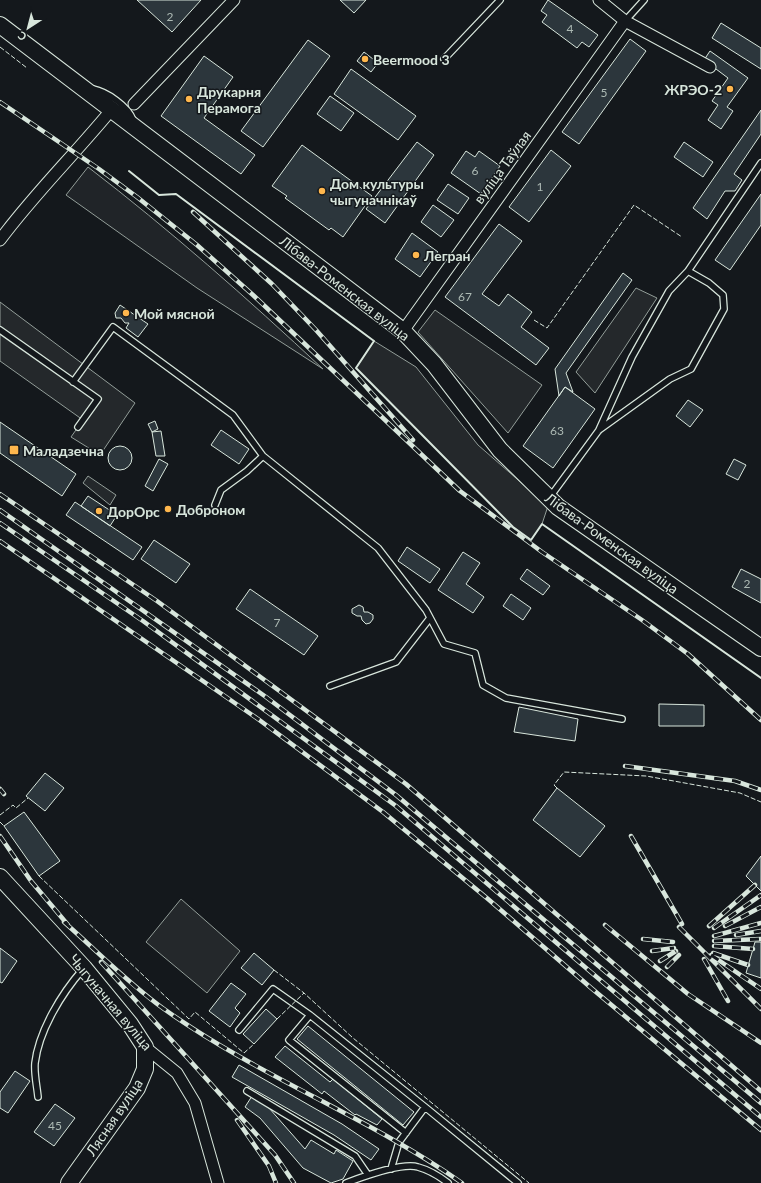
<svg xmlns="http://www.w3.org/2000/svg" width="761" height="1183" font-family="Lato,sans-serif">
	<rect width="100%" height="100%" fill="#14181c"/>
	<path fill="#202428" stroke="#939e99" d="M88,167C170,230 247,298 323,369L197,288L66,195Z"/>
	<path fill="#24282b" stroke="#939e99" d="M636,288L657,298L595,393L576,372Z
		M0,302L135,403L100,455L71,437L83,420L0,361Z
		M435,310L542,385L508,433L418,332Z
		M374,341L416,367L478,445L548,506L542,524L531,540L513,527L356,368Z
		M88,476L116,495L110,505L83,483Z
		M181,899L240,951L207,993L146,942Z"/>
	<path fill="#2c363c" stroke="#d8e6dc" d="M137,0H201L172,32Z
		M340,0H366L354,13Z
		M548,0L598,35L589,47L582,42L577,48L542,22L547,15L541,11Z
		M721,23L761,48V69L712,38Z
		M630,39L646,51L579,144L562,132Z
		M308,40L330,56L263,147L241,131Z
		M710,51L748,78L727,107L733,111L721,129L708,120L718,105L712,101L728,78L704,60Z
		M364,52L378,63L371,72L357,61Z
		M204,56L233,77L204,118L255,155L241,174L161,116Z
		M351,69L416,116L398,140L334,94Z
		M330,96L354,113L341,131L317,114Z
		M761,110V134L734,174L742,180L735,191H725L707,219L693,208Z
		M417,142L434,155L385,223L366,209Z
		M684,142L713,162L703,177L674,157Z
		M302,145L372,196L343,237L331,228L329,230L285,198L287,196L272,186Z
		M551,150L571,166L529,222L509,207Z
		M466,151L475,157L479,151L500,166L481,194L451,173Z
		M448,184L469,198L458,214L437,200Z
		M761,194V225L730,270L715,260Z
		M433,205L454,220L441,237L421,222Z
		M499,224L522,241L482,294L499,306L508,294L532,312L521,327L549,348L536,365L445,297Z
		M412,233L438,252L420,277L395,259Z
		M623,273L632,280L566,373L573,392L565,387L559,396L555,369Z
		M120,305L148,324L138,337L126,328L129,323H125L121,318H116L115,313Z
		M565,387L595,409L553,468L523,446Z
		M688,400L703,410L690,427L676,416Z
		M155,421L158,429L152,432L148,424Z
		M0,422L76,474L62,496L0,453Z
		M221,430L249,449L239,464L211,445Z
		M161,431L165,456H156L152,432Z
		M108 458a12 12 0 1 1 24 0a12 12 0 1 1-24 0Z
		M159,459L168,464L153,491L145,486Z
		M734,459L746,465L738,480L726,474Z
		M88,496L117,515L110,526L81,506Z
		M75,502L142,547L133,560L66,515Z
		M154,540L190,564L176,583L141,559Z
		M407,547L440,569L430,583L398,561Z
		M463,552L480,563L466,584L484,597L473,613L438,590Z
		M527,569L550,586L543,595L520,579Z
		M741,569L761,579V603L732,587Z
		M250,589L318,636L304,655L236,609Z
		M511,594L531,608L523,620L503,606Z
		M359,605L363,607L364,612H368L373,615V619L370,623L366,624L362,620L361,616H357L352,613V609Z
		M659,704L704,705V726H659Z
		M519,707L578,719L575,741L514,732Z
		M45,773L64,788L45,811L26,796Z
		M557,788L605,826L580,857L533,820Z
		M24,812L60,861L39,876L4,826Z
		M761,856V891L746,876Z
		M755,942H761V978L746,973Z
		M0,948L17,961L2,983L0,982Z
		M254,953L274,970L262,985L241,968Z
		M231,983L246,994L235,1008L240,1013L230,1027L209,1011Z
		M266,1009L277,1019L254,1044L243,1034Z
		M308,1026L414,1112L403,1125L297,1039Z
		M285,1046L330,1082L333,1079L382,1119L377,1125L356,1114L355,1115L324,1091L322,1094L275,1057Z
		M239,1065L342,1124L379,1149L371,1160L334,1135L232,1077Z
		M15,1071L30,1081L8,1113L0,1108V1092Z
		M252,1096L269,1108L305,1149L311,1140L334,1154L336,1150L353,1161L343,1179L331,1183L303,1168L260,1118L245,1107Z
		M55,1104L75,1118L54,1146L34,1132Z"/>
	<g fill="none" stroke-linecap="round" stroke-linejoin="round">
		<defs>
			<path id="lane" d="M625,21L644,0
				M444,59L500,0
				M93,89C107,92 128,106 133,120
				M688,271L761,163
				M0,330L98,399L78,427
				M73,382L113,327L233,415L263,456L247,471L221,490L215,505
				M263,456L378,548L426,610L444,644L475,653L483,685L506,698L622,719
				M550,497L599,430L670,379L691,369L724,309L723,295L709,283L688,271L669,291L632,357L599,430
				M330,686L396,662L430,618
				M310,1015L289,1040L406,1133
				M239,1030L273,989L310,1015L425,1107
				M247,1091L355,1156L368,1175
				M38,1097C37,1086 34,1074 35,1063C39,1030 62,993 83,969
				M391,1169L399,1142L425,1107L518,1183
				M346,1183C362,1177 402,1162 418,1167C429,1170 439,1176 448,1183"/>
			<path id="street" d="M625,21L710,67
				M134,104L234,0
				M0,240C34,194 76,153 112,109
				M403,331L625,21L599,0
				M145,1047L177,1073L195,1103L218,1183"/>
			<path id="secondary" d="M0,25L403,331L434,364L500,450L558,507L761,648
				M0,877L84,968L130,1024L145,1047V1069L137,1088L69,1183"/>
		</defs>
		<use href="#lane" stroke="#d8e6dc" stroke-width="8"/>
		<use href="#street" stroke="#d8e6dc" stroke-width="13"/>
		<use href="#secondary" stroke="#d8e6dc" stroke-width="18"/>
		<use href="#lane" stroke="#14181c" stroke-width="5.5"/>
		<use href="#street" stroke="#14181c" stroke-width="11"/>
		<use href="#secondary" stroke="#14181c" stroke-width="16"/>
		<defs>
			<path id="rail" d="M0,102L99,169L137,197L197,245L253,295L460,491L542,552L642,620L688,654L761,720
				M193,212L272,284L316,330L413,440
				M0,494L157,601L406,784L761,1091
				M0,510L266,697L396,795L761,1103
				M0,523L143,621L396,806L761,1117
				M0,541L258,719L383,812L488,899L590,987L761,1130
				M625,766L735,781L761,790
				M0,789L4,794
				M0,836L31,881L68,925
				M631,836L682,924
				M64,922C97,951 129,984 164,1009C258,1076 368,1117 462,1183
				M605,925L688,994L761,1043
				M709,926L755,885
				M725,926L761,907
				M679,927L761,1009
				M714,928L761,895
				M736,935L761,931
				M714,936L761,923
				M643,939L673,942
				M714,941L761,939
				M714,946L753,949
				M652,951L674,948
				M713,953L748,965
				M711,955L761,989
				M704,959L728,1001
				M660,961L676,951
				M101,962L275,1155L294,1183
				M667,967L679,955
				M237,1120L269,1166L276,1183"/>
		</defs>
		<use href="#rail" stroke="#d8e6dc" stroke-width="4.5"/>
		<use href="#rail" stroke="#14181c" stroke-width="3" stroke-dasharray="9" stroke-linecap="butt"/>
		<path stroke="#d8e6dc" stroke-width="1" stroke-dasharray="5 2" stroke-linecap="butt" d="M0,47L27,68
			M534,320L547,328L634,205L682,237
			M557,788L554,785L564,772L646,776L740,793L761,802
			M0,815L13,805L16,808L28,798
			M0,822L4,826
			M39,876L189,1019L195,1012L244,1053L254,1044
			M274,970L304,993L353,1038L529,1183
			M277,1019L304,993"/>
		<path stroke="#d8e6dc" stroke-width="2" d="M129,171L159,195L176,194L374,341L356,368L513,527L531,540L542,524L761,678"/>
	</g>
	<g fill="#ffb74d" stroke="#14181c" stroke-width="1.5">
		<circle cx="365" cy="59" r="4"/>
		<circle cx="730" cy="89" r="4"/>
		<circle cx="189" cy="99" r="4"/>
		<circle cx="322" cy="191" r="4"/>
		<circle cx="416" cy="255" r="4"/>
		<circle cx="126" cy="313" r="4"/>
		<rect x="9" y="445" width="10" height="10" rx="2"/>
		<circle cx="168" cy="509" r="4"/>
		<circle cx="99" cy="511" r="4"/>
	</g>
	<g text-anchor="middle" dominant-baseline="central" stroke-width="3" stroke-linejoin="round" paint-order="stroke">
		<g font-size="12" fill="#adbab4">
			<text x="170" y="16">2</text>
			<text x="570" y="28">4</text>
			<text x="604" y="92">5</text>
			<text x="475" y="170">6</text>
			<text x="540" y="186">1</text>
			<text x="465" y="296">67</text>
			<text x="557" y="430">63</text>
			<text x="747" y="583">2</text>
			<text x="277" y="622">7</text>
			<text x="55" y="1125">45</text>
		</g>
		<g font-size="14" font-weight="bold" fill="#d8e6dc" stroke="#14181c" text-anchor="start">
			<text x="373" y="59">Beermood 3</text>
			<text x="722" y="89" text-anchor="end">ЖРЭО-2</text>
			<text x="197" y="91">Друкарня<tspan x="197" dy="16">Перамога</tspan></text>
			<text x="330" y="183">Дом культуры<tspan x="330" dy="16">чыгуначнікаў</tspan></text>
			<text x="424" y="255">Легран</text>
			<text x="134" y="313">Мой мясной</text>
			<text x="23" y="450">Маладзечна</text>
			<text x="176" y="509">Доброном</text>
			<text x="107" y="511">ДорОрс</text>
		</g>
		<g font-size="14" fill="#d8e6dc" stroke="#14181c">
			<text transform="translate(502 167) rotate(-54)">вуліца Таўлая</text>
			<text transform="translate(345 288) rotate(38)">Лібава-Роменская вуліца</text>
			<text transform="translate(612 543) rotate(36)">Лібава-Роменская вуліца</text>
			<text transform="translate(111 1002) rotate(50)">Чыгуначная вуліца</text>
			<text transform="translate(114 1117) rotate(-56)">Лясная вуліца</text>
		</g>
	</g>
	<g transform="translate(28 28) rotate(216)" stroke="#14181c" stroke-width="3" paint-order="stroke">
	<path d="M0-3L7 15L0 10L-7 15Z" fill="#d8e6dc"/>
	<text y="-6" font-size="11" font-weight="bold" text-anchor="middle" fill="#d8e6dc">С</text>
	</g>
</svg>
